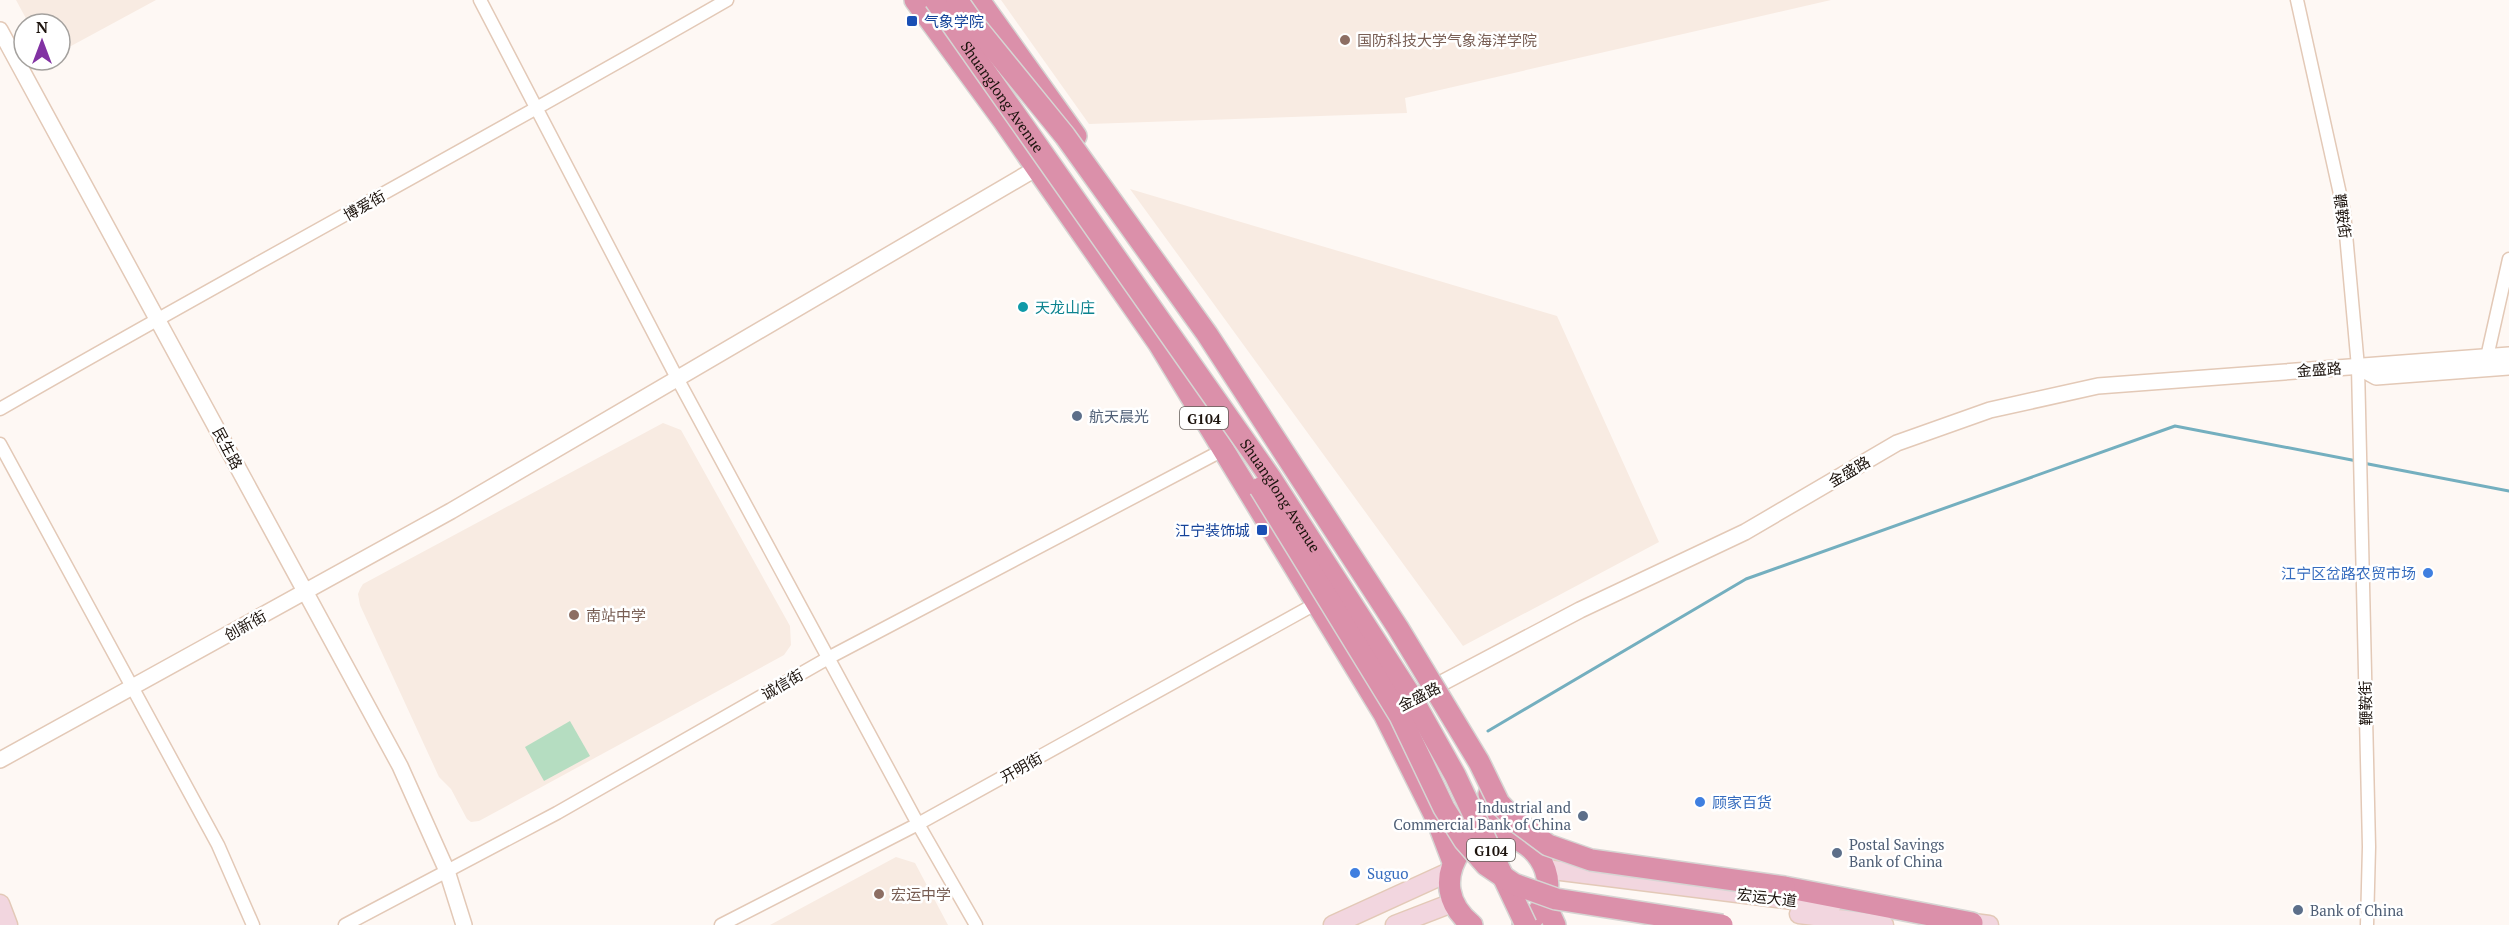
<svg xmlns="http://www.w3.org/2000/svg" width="2509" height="925" font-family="'PT Serif','Noto Sans SC',serif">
	<rect width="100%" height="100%" fill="#fef8f4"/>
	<path fill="#f8ebe2" d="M16,0H156L60,52V24H29Z
		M1001,0H1831L1405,98L1407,113L1089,124Z
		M1130,189L1557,316L1659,542L1463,646Z
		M663,423L681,430L790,626L791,645L784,655L479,821L471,822L467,819L451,789L439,777L360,605L358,594L360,589L363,584Z
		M896,857L915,863L948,925H770Z"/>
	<path fill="#b5ddc1" d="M570,721L590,756L544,781L525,747Z"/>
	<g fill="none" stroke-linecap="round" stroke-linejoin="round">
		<path stroke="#74afbf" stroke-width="3" d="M2363,463L2509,491
			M1488,731L1746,579L2175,426L2357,461"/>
		<defs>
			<path id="minor" d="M480,0L677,378L918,824L976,925
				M2297,0L2344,212L2358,367L2369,847L2367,925
				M2487,357L2509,259
				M0,409C241,270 486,139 727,0
				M0,444L218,845L253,925
				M345,925L557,813L830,657L1223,450
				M721,925L918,824L1317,603"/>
			<path id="tertiary" d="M0,30L400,766L447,871L464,925
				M2358,367L2376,377L2509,367
				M1404,703L1580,610L1745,532L1897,443L1990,410L2098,386L2509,355
				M0,760L451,511L1037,168"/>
			<path id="secondary" d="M1545,869L1832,905
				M0,904L8,925
				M1799,914L1884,925
				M1958,921L1989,925
				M1333,925L1449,872
				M1395,925L1452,903"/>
			<path id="trunk" d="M915,0L1003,120L1159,344L1384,714L1437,820L1453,862
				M979,0L1076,136
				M1489,794L1507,835
				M1494,834C1546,836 1569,898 1523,925
				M1461,850C1442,877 1447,905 1472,925
				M1784,887L1972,923
				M1544,901L1555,925"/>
		</defs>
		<use href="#minor" stroke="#e3c9b7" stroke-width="15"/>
		<use href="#tertiary" stroke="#e3c9b7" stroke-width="18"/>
		<use href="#secondary" stroke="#e3c9b7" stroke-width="21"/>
		<use href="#trunk" stroke="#d6d5d3" stroke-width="24"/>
		<use href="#minor" stroke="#fff" stroke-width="12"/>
		<use href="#tertiary" stroke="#fff" stroke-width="15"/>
		<use href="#secondary" stroke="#f2d6df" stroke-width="18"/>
		<use href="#trunk" stroke="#db90aa" stroke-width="21"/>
		<defs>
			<g id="trunk-bridge">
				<path id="s1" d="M935,0L1270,477L1409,693L1455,775L1526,925"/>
				<path d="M957,0L985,40"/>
				<path d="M977,28L1065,136L1207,334L1398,628L1479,762L1499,803L1517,822L1548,845L1591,860L1784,887"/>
				<path d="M1260,488L1400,716L1444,808L1464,840L1486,865L1514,884L1556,899L1722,925"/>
			</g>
		</defs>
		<use href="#trunk-bridge" stroke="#d6d5d3" stroke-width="24" stroke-linecap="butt"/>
		<use href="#trunk-bridge" stroke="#db90aa" stroke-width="21"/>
	</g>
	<g fill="#1a4fb4" stroke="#fff" stroke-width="2">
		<rect x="906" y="15" width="12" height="12" rx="3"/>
		<rect x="1256" y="524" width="12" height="12" rx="3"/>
	</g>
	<g fill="#8d6e63" stroke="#fff" stroke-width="2">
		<circle cx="1345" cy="40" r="6"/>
		<circle cx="574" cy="615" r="6"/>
		<circle cx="879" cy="894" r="6"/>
	</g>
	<circle fill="#0f9aa8" stroke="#fff" stroke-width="2" cx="1023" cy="307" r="6"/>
	<g fill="#5c6f8a" stroke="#fff" stroke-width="2">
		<circle cx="1077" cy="416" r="6"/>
		<circle cx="1583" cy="816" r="6"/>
		<circle cx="1837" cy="853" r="6"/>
		<circle cx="2298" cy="910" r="6"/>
	</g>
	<g fill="#3f7fe0" stroke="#fff" stroke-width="2">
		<circle cx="2428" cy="573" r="6"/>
		<circle cx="1700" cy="802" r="6"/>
		<circle cx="1355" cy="873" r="6"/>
	</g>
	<g text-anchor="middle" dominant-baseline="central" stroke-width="5" stroke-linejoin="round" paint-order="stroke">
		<g fill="#fff" stroke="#605a56" stroke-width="1.5">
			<rect x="1180" y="407" width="48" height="22" rx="4.5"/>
			<rect x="1467" y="839" width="48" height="22" rx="4.5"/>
		</g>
		<g font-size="14" font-weight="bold" fill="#1c130d">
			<text x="1204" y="418">G104</text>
			<text x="1491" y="850">G104</text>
		</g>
		<g font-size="15" fill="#164399" stroke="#fff" text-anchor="start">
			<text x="924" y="21">气象学院</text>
			<text x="1250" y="530" text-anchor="end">江宁装饰城</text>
		</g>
		<g font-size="15" fill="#785e54" stroke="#fff" text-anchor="start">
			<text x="1357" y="40">国防科技大学气象海洋学院</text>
			<text x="586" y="615">南站中学</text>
			<text x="891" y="894">宏运中学</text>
		</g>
		<g font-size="15" fill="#1c130d" stroke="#fff">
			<text stroke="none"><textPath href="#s1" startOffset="118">Shuanglong Avenue</textPath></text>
			<text transform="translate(364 205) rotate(-29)">博爱街</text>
			<text transform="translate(2343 216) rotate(82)">鞭鞍街</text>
			<text transform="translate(2319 369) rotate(-4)">金盛路</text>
			<text transform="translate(228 448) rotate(62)">民生路</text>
			<text transform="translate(1849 471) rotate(-30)">金盛路</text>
			<text stroke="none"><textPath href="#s1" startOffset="604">Shuanglong Avenue</textPath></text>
			<text transform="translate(245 625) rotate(-29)">创新街</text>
			<text transform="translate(782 684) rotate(-30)">诚信街</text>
			<text transform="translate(1419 696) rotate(-27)">金盛路</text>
			<text transform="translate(2365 703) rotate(-91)">鞭鞍街</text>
			<text transform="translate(1021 767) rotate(-29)">开明街</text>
			<text transform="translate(1767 897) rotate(7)">宏运大道</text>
		</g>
		<g font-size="15" fill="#0d838f" stroke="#fff" text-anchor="start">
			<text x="1035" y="307">天龙山庄</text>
		</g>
		<g font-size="15" fill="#4e5e75" stroke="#fff" text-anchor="start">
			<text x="1089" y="416">航天晨光</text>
			<text x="1571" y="807" text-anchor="end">Industrial and<tspan x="1571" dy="17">Commercial Bank of China</tspan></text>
			<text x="1849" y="844">Postal Savings<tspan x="1849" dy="17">Bank of China</tspan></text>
			<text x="2310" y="910">Bank of China</text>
		</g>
		<g font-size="15" fill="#366cbe" stroke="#fff" text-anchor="start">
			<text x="2416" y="573" text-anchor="end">江宁区岔路农贸市场</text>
			<text x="1712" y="802">顾家百货</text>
			<text x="1367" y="873">Suguo</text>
		</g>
	</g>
	<g transform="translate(42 42)"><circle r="28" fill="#ffffff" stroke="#a4a19e" stroke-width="1.5"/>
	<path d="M0-4.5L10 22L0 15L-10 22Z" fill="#8232a3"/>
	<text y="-9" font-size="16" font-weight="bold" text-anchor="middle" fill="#1c130d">N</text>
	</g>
</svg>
